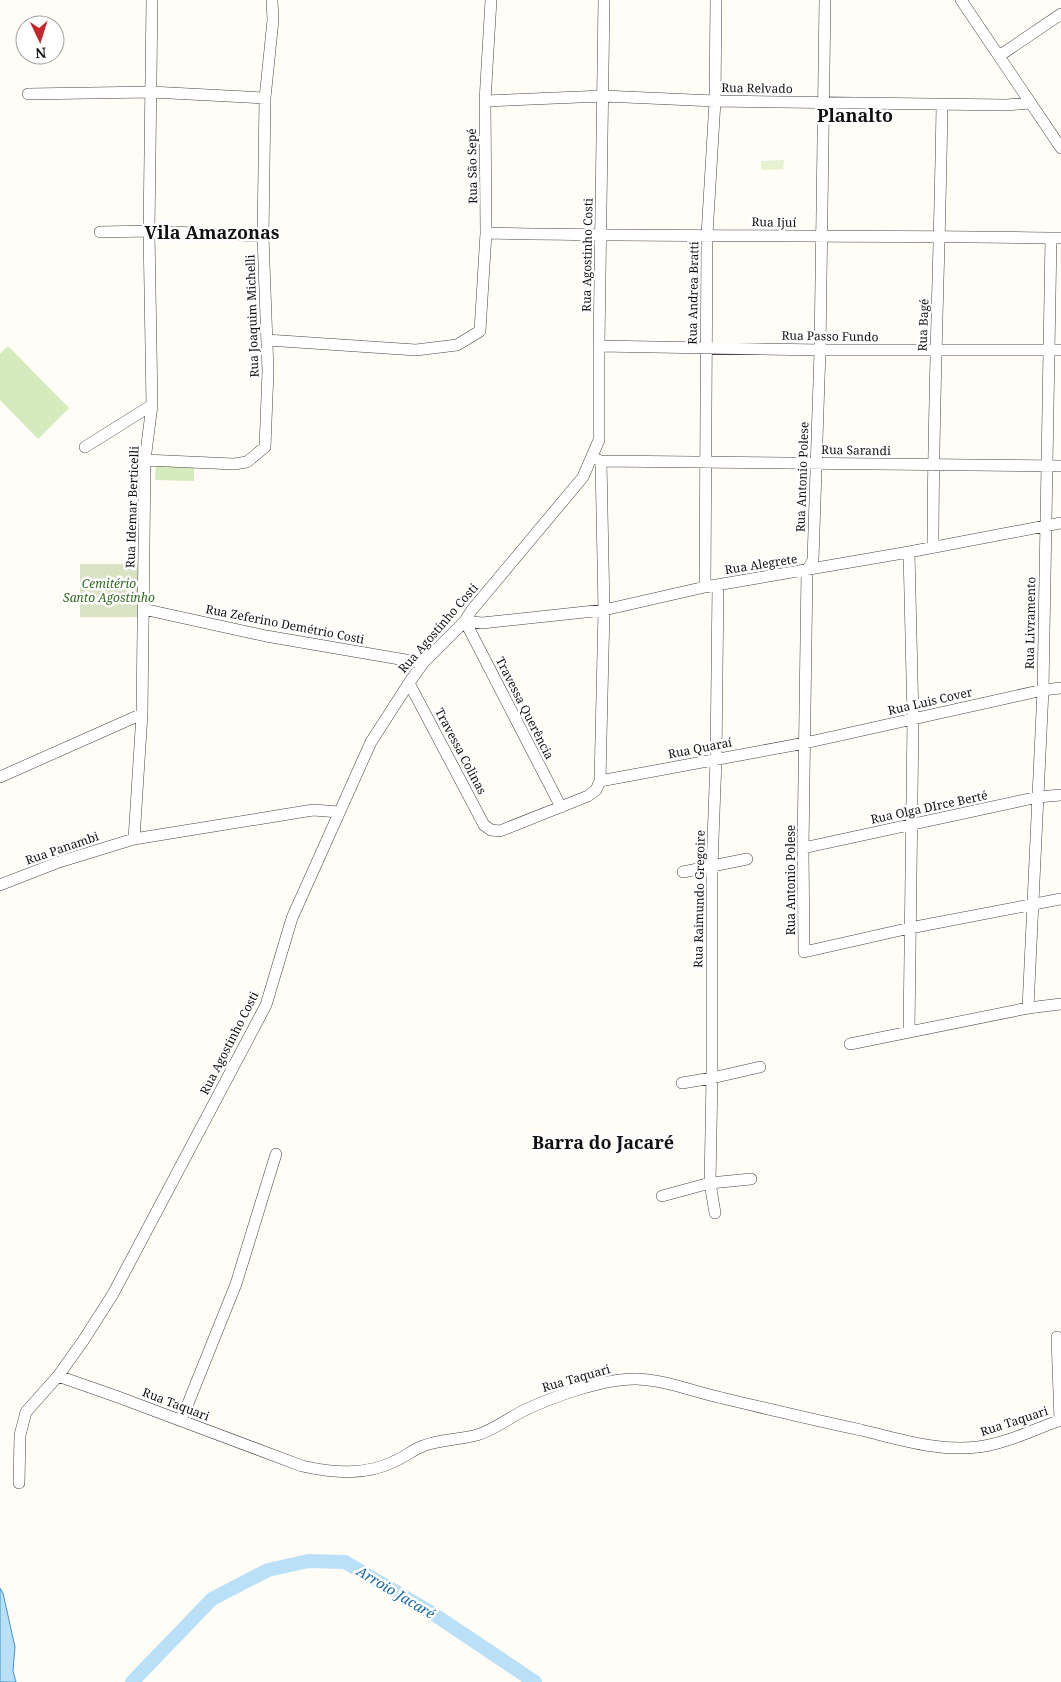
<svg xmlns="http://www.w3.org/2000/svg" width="1061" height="1682" font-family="'Noto Serif',serif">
	<rect width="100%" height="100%" fill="#fffdf5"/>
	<path fill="#d5ebbd" d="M8,346L69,408L38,439L0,400V354Z
		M156,465L194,466V481L155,480Z"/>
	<path fill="#d9e3c4" d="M80,564H138V617H80Z"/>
	<path fill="#e6f2cf" d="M784,160L783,169L761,170V161Z"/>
	<path fill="#b9e0f7" stroke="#3f96cf" d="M0,1588L3,1593L15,1647L13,1671L16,1682H0Z"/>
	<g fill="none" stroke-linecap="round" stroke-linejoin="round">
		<path stroke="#b9e0f7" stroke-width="14" d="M132,1682L212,1599L268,1570L308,1561L345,1562L432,1613L535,1682"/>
		<defs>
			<path id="minor" d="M825,0L820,350L813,560L807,571L803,848L804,952L910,928L1061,899
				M961,0L1061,148
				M999,56L1061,14
				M28,94L151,92L265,98
				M485,101L603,96L715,101L1006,105L1030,103
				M100,232L149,231L263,236
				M486,233C678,237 869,235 1061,238
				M267,340L416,350L457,345L480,331L486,233L485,101L491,0
				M599,346L820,350H1061
				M85,447L152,405
				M596,459L601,461L1061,466
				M145,460L234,464L247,462L265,447L268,371L263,236L265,98L273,20L272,0
				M933,547C933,400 940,252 942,104
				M909,552L913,719L909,1032
				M705,587L707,235L715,101L716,0
				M143,609L266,636L423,663
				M465,621L482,623L604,610L705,587L909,552L1061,523
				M465,621L561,807
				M409,683L484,825L491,830L500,831L588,796L596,790L600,781L604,610L601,461
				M0,777L142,714
				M600,781L805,743L1043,690L1061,688
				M134,839L142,714L145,460L152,405L149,231L152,0
				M803,848L1038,797L1061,795
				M683,872L747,859
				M0,885L59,862L134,839L313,810L339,812
				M1028,1008L1043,690L1051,238
				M850,1044L1028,1008L1061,1004
				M682,1083L712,1078L760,1067
				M662,1196L710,1183L751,1179
				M715,1213L710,1183L712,1078V867L716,759L718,585
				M1057,1337L1060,1421
				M58,1376L118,1397L302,1466C333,1473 366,1476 395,1461C405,1457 412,1450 423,1446C440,1439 459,1440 477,1435C494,1430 507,1419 523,1411C552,1397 604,1378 637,1379C666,1380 694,1392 722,1398C768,1409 814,1420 861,1430C899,1439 938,1452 978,1447C1005,1444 1035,1429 1061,1420
				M181,1421L236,1284L276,1154
				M19,1483L20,1435L26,1412L58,1376L83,1341L113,1294L266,1005L292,918L371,742L409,683L423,663L465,621L471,611L583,477L599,440V346L604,0"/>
		</defs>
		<use href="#minor" stroke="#444" stroke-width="12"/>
		<use href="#minor" stroke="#fff" stroke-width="11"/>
	</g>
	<g text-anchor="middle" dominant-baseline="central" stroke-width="5" stroke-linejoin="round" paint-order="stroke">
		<g font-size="12" fill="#111" stroke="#fff">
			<text transform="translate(757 88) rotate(1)">Rua Relvado</text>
			<text transform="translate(472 166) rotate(-91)">Rua São Sepé</text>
			<text transform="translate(774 222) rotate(1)">Rua Ijuí</text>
			<text transform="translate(587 255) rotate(-89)">Rua Agostinho Costi</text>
			<text transform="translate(693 293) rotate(-89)">Rua Andrea Bratti</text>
			<text transform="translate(252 316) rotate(-92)">Rua Joaquim Michelli</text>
			<text transform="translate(923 325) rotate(-88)">Rua Bagé</text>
			<text transform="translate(830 336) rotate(1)">Rua Passo Fundo</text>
			<text transform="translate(856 450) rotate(1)">Rua Sarandi</text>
			<text transform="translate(802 477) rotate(-88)">Rua Antonio Polese</text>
			<text transform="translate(132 507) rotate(-88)">Rua Idemar Berticelli</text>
			<text transform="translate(761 564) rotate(-9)">Rua Alegrete</text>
			<text transform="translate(1030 623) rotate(-89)">Rua Livramento</text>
			<text transform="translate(285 624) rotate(11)">Rua Zeferino Demétrio Costi</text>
			<text transform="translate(438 628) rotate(-49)">Rua Agostinho Costi</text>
			<text transform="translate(930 701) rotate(-13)">Rua Luis Cover</text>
			<text transform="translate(525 708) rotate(63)">Travessa Querência</text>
			<text transform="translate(700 748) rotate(-11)">Rua Quaraí</text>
			<text transform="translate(461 751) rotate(62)">Travessa Colinas</text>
			<text transform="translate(929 807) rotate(-12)">Rua Olga DIrce Berté</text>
			<text transform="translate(62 848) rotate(-19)">Rua Panambi</text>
			<text transform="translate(790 880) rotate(-90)">Rua Antonio Polese</text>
			<text transform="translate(699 899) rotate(-89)">Rua Raimundo Gregoire</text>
			<text transform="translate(229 1043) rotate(-63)">Rua Agostinho Costi</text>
			<text transform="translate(576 1378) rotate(-16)">Rua Taquari</text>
			<text transform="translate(176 1404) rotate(21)">Rua Taquari</text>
			<text transform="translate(1014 1421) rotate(-18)">Rua Taquari</text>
		</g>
		<g font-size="12" font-style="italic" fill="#2f6b1f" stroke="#fff">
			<text x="109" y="583">Cemitério<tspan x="109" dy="14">Santo Agostinho</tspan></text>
		</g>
		<g font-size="14" font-style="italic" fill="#1768a6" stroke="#fff">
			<text transform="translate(396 1592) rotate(31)">Arroio Jacaré</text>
		</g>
		<g font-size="18" font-weight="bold" fill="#111" stroke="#fff">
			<text x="855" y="115">Planalto</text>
			<text x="212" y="232">Vila Amazonas</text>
			<text x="603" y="1142">Barra do Jacaré</text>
		</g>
	</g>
	<g transform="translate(40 40) rotate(176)"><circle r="24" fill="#ffffff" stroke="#a0a0a0"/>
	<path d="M0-4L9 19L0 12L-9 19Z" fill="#c4262e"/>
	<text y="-8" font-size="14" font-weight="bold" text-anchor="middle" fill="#111111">N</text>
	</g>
</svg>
